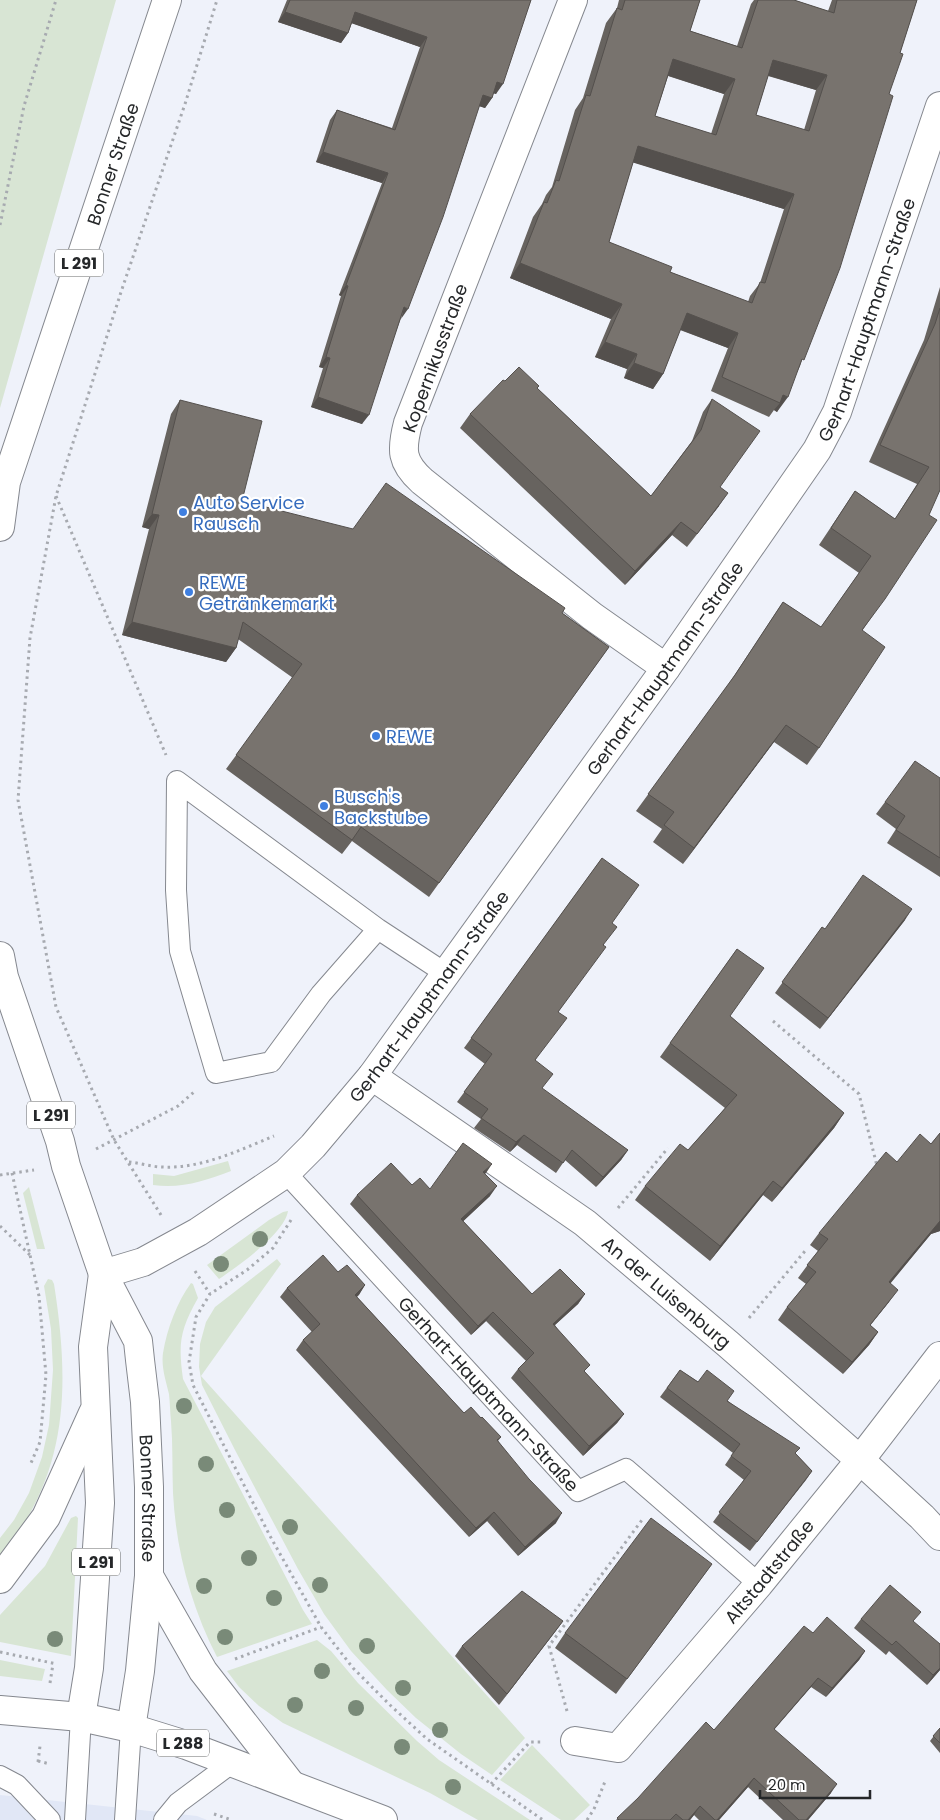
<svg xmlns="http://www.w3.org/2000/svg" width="940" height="1820" font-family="Poppins,sans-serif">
	<rect width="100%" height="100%" fill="#eff2fa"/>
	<path fill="#e1e7f6" d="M0,1795L197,1816L207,1820H0Z"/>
	<path fill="#d8e5d4" d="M0,0H116L0,408Z
		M228,1161L231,1171C205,1181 181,1189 153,1185V1174L174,1176Z
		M29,1187L45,1249H37L23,1193Z
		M288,1211C285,1233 237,1267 219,1279L207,1265L269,1220L283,1212Z
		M277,1259L281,1264L201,1376L525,1738L492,1775L461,1754L416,1718L387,1690L351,1651L324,1614L298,1569L235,1450L202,1385L199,1367L200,1344L206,1322L215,1307Z
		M48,1279L52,1280L54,1284C70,1386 69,1474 0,1557V1538L14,1520L29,1493L42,1457L49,1425L53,1370L51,1329L44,1286Z
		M191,1283L193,1284L198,1298C180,1330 178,1343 183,1379L303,1610L312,1624L217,1657C191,1606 176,1551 173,1493C172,1469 173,1445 171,1421C170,1412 170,1403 169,1394C166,1381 161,1367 163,1353C167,1329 177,1302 191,1283Z
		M76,1516L78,1518L71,1656L0,1642V1615L45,1566L71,1518Z
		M317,1640L331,1651L358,1683L417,1741L439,1760L530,1820H478L430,1793L283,1723L259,1706L239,1687L227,1671Z
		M0,1660L45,1669L42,1681L0,1676Z
		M532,1745L590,1805L574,1820H561L500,1780Z"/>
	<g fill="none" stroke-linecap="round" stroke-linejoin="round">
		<defs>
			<g id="service">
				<path d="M378,929L321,994L271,1062L216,1073L180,951L176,890L177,781L378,929L445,973"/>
				<path id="s1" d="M286,1173L578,1491L626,1469L759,1584"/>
				<path d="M0,1776L17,1785L50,1820"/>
				<path d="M75,1820L81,1717"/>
				<path d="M125,1820L131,1728"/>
				<path d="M164,1820L178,1803L233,1762"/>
			</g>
			<g id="minor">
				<path d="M573,0L408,423C401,450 401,462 422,481L592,616L666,668"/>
				<path id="s2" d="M372,1076L585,1223L728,1344L860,1460L922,1517L940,1536"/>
				<path id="s3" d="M103,1274L143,1262L198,1232L286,1173L313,1146L372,1076L666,668L817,450L837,412L940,106"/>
				<path id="s4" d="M575,1741L618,1748L759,1584L860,1460L940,1356"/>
			</g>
			<g id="primary">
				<path id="s5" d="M0,527L6,482L167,0"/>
				<path id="s6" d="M0,956L4,977L60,1141L66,1166L103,1274L138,1341L140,1360L145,1402L149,1487V1576L140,1671L131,1728"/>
				<path d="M149,1576L203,1671L290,1783"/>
				<path d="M0,1579L46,1517L93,1413"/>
				<path d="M0,1710L81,1717L131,1728L186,1745L383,1820"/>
				<path d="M81,1717L89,1668L100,1503L93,1347L103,1274"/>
			</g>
		</defs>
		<use href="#service" stroke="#85888f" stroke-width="22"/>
		<use href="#minor" stroke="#85888f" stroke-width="30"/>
		<use href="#primary" stroke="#85888f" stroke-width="30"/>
		<path stroke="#a7aab0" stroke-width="3" stroke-dasharray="2.5 4" stroke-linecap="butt" d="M0,225L24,106L56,0
			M56,496L166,755
			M773,1021L859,1094L877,1166
			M96,1149L178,1106L194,1092
			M129,1162C140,1163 152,1167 163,1167C201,1169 240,1150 274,1136
			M12,1173L39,1296L46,1375L40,1442L31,1463
			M0,1175L34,1170
			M618,1208L668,1148
			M161,1215L114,1140L56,1007L18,800L30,638L56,496L121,292L185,104L217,0
			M291,1220L273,1248L247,1270L210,1294L196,1317L189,1362L193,1385L270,1536L321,1627L353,1668L390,1705L427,1739L543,1820
			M0,1226L30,1255
			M195,1271L210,1294
			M749,1318L805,1251
			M0,1652L57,1664
			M235,1659L321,1627
			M50,1683L53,1664
			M567,1711L549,1646L642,1520
			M38,1761L50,1764
			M38,1762L40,1746
			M491,1784L530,1742H543
			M214,1814L232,1820
			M587,1820L594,1809L606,1779"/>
		<use href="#service" stroke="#fff" stroke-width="20"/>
		<use href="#minor" stroke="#fff" stroke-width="28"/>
		<use href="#primary" stroke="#fff" stroke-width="28"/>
	</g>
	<g fill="#798a78">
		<circle cx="260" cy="1239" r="8"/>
		<circle cx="221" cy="1264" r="8"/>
		<circle cx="184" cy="1406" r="8"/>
		<circle cx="206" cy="1464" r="8"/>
		<circle cx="227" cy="1510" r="8"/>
		<circle cx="290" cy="1527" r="8"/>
		<circle cx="249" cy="1558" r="8"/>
		<circle cx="320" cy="1585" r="8"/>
		<circle cx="204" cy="1586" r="8"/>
		<circle cx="274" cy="1598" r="8"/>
		<circle cx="225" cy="1637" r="8"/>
		<circle cx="55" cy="1639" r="8"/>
		<circle cx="367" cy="1646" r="8"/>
		<circle cx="322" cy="1671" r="8"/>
		<circle cx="403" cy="1688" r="8"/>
		<circle cx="295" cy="1705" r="8"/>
		<circle cx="356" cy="1708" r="8"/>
		<circle cx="440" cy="1730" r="8"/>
		<circle cx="402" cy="1747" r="8"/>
		<circle cx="453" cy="1787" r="8"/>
	</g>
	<path fill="#67635f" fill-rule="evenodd" d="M287,0H531L496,94L493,93L492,98L485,108L479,106L362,424L311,407L323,368L319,367L341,296L339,295L382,183L316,162L330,120L337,110L392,128L420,47L352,23L348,33L341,43L278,22Z
		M619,0H700L690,31L737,46L751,4L754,0H794L828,11L832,0H917L900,53L889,94L800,366L777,412L774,410L769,417L711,391L728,348L680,330L663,374L653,389L624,378L627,369L595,357L611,319L510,278L533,217L542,204L546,195L552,187L575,110L583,98L606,23L617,8ZM668,76L724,94L711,134L655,116ZM768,76L816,90L804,130L756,115ZM633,162L784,209L760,283L750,296L748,302L670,272L609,242Z
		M940,287V490L873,615L862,631L819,748L807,765L774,742L683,864L653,842L662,829L636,811L728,685L783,602L821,627L859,573L819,545L855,491L895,519L917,484L869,462L924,340Z
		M505,381L537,388L651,496L692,441L703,412L712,399L720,487L719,506L687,547L672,535L625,585L460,428L470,414Z
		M180,400L242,501L562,613L609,647L429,897L352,841L342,854L226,769L293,678L238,639L236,648L226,662L122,635L149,529L142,527L171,414Z
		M940,778V877L887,843L896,829L876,814L885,802Z
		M602,858L604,945L558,1012L535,1061L542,1089L628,1150L621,1160L596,1187L565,1160L556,1173L517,1145L510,1152L474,1128L481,1119L457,1102L485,1064L464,1048Z
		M905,920L820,1029L775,993L822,927L825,929Z
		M737,949L730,1016L844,1113L834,1128L772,1202L763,1195L710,1261L635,1200L645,1186L688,1150L725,1108L660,1057Z
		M940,1133V1231L931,1234L890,1283L889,1302L870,1325L878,1332L869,1345L843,1374L778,1320L787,1307L806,1284L798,1278L818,1251L810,1245L819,1233L897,1162L931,1144Z
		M485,1174L490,1196L463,1221L532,1294H585L578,1304L555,1325L585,1372L624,1414L617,1423L583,1456L511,1378L518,1369L526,1361L486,1321L471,1335L350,1204L357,1195L412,1185L430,1189Z
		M338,1272L365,1285L357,1297L464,1413L481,1418L501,1437L498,1441L556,1523L518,1556L487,1521L469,1537L296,1350L303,1340L312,1332L280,1297L287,1288Z
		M680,1370L728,1401L796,1454L812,1471L750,1551L713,1522L744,1480L725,1465L733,1453L660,1397Z
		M712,1564L616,1694L555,1648L565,1633Z
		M861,1619L914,1622L940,1670L927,1685L889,1651L886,1655L854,1628Z
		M563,1621L499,1705L455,1656L462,1646Z
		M813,1633L865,1651L859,1660L826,1697L811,1687L774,1729L831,1793L808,1820H783L748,1787L719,1820H699L694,1815L690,1820H616L714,1730Z
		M940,1728V1753L930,1741Z"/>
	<path fill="#54504d" d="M285,12L348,33L341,43L278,22Z
		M355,12L427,37L420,47L348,22Z
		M673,59L735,79L724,94L663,74Z
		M773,60L827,75L816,90L763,74Z
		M497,82L503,84L496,94L490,92Z
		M483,95L492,98L485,108L476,105Z
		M638,146L794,194L784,209L628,161Z
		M323,152L388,173L382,183L316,162Z
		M520,263L622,304L611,319L510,278Z
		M346,285L348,286L341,296L339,295Z
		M404,307L408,309L401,319Z
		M687,313L738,333L728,348L676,328Z
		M605,342L637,354L627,369L595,357Z
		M326,357L330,358L323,368L319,367Z
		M634,363L663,374L653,389L624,378Z
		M783,395L788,397L777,412L774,410L780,403Z
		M318,397L369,415L362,424L311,407Z
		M728,493L719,506L687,547L697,534Z
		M152,514L159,515L149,529L142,527Z
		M681,522L672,535L625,585L635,571Z
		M132,622L236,648L226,662L122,635Z
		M786,725L774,742L683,864L694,848Z
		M912,909L905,920L820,1029L828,1018Z
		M844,1113L834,1128L772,1202L782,1188Z
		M524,1135L517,1145L510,1152L516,1142Z
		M628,1150L621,1160L596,1187L603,1177Z
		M492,1164L486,1173L477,1182L483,1172Z
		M773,1181L763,1195L710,1261L720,1246Z
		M497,1186L490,1196L455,1229L461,1219Z
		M940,1221V1231L931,1234L881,1295L889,1282Z
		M365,1285L359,1295L348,1304L355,1295Z
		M898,1290L889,1302L861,1337L870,1325Z
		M585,1294L578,1304L546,1333L553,1324Z
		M493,1312L486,1321L471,1335L478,1326Z
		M878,1332L869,1345L843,1374L852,1362Z
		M624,1414L617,1423L583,1456L589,1446Z
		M812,1471L806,1480L750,1551L757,1542Z
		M494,1512L487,1521L469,1537L476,1528Z
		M562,1513L556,1523L518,1556L525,1547Z
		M563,1621L555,1632L499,1705L507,1694Z
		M865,1651L859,1660L826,1697L832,1688Z
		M940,1668V1670L927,1685L933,1675Z
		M818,1678L811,1687L767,1738L774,1729Z
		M754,1778L748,1787L719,1820H717Z
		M837,1784L831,1793L808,1820H806Z
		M700,1806L694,1815L690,1820H688Z"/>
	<path fill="#78736e" stroke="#54504d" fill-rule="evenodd" d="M290,0H531L503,84L497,82L492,98L483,95L443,217L408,309L404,307L369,415L318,397L330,358L326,357L348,286L346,285L388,173L323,152L337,110L395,130L427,37L355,12L348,33L285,12Z
		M625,0H700L690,31L742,48L758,0H794L834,13L837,0H917L900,53L903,54L889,94L893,96L840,268L804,360L802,359L788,397L783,395L780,403L722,377L738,333L687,313L663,374L634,363L637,354L605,342L622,304L520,263L544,202L547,203L556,180L559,181L586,95L590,96L617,8L622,10ZM673,59L735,79L716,135L655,116ZM773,60L827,75L809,131L756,115ZM638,146L794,194L765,283L760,282L752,303L670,272L672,267L609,242Z
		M940,308V490L929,515L937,520L885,599L862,630L885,647L819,748L786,725L694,848L664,825L674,812L648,794L735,675L783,602L821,627L871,556L831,528L855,491L895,519L929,467L880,445L935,324Z
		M519,367L539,386L537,388L651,496L701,430L712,399L760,431L720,487L728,493L697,534L681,522L635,571L470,414L503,380L505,381Z
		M180,400L262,421L242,501L353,529L386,483L565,608L562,613L609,647L439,883L361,827L352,840L236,755L302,664L243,622L236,648L132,622L159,515L152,514Z
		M915,761L940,778V858L896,830L905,816L885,802Z
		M602,858L639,885L612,923L617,927L603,945L606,947L558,1012L567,1018L535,1060L553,1074L542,1088L628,1150L603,1177L572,1150L563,1163L524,1135L516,1142L481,1118L488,1109L464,1092L492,1054L471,1038Z
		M863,875L912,909L828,1018L782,982L822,927L825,929Z
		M737,949L764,968L730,1016L844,1113L782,1188L773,1181L720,1246L645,1186L680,1144L688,1150L737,1095L670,1043Z
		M940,1133V1221L889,1282L898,1290L870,1325L878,1332L852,1362L787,1307L816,1272L807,1265L828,1239L819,1233L886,1152L897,1162L920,1134L931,1144Z
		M463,1143L492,1164L483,1172L497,1186L461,1219L532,1294L560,1269L585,1294L553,1324L590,1365L584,1371L624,1414L589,1446L518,1369L534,1353L493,1312L478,1326L357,1195L391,1163L412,1185L420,1178L430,1189Z
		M323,1255L338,1272L347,1265L365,1285L355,1295L464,1413L471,1407L481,1418L482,1417L501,1437L497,1440L529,1479L562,1513L525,1547L494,1512L476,1528L303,1340L320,1324L287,1288Z
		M680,1370L698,1382L707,1370L734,1391L727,1401L800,1448L795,1453L812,1471L757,1542L719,1512L751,1471L731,1456L740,1444L667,1388Z
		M651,1518L712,1564L627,1679L565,1633Z
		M890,1585L921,1612L913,1621L940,1644V1668L933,1675L896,1641L892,1645L861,1619Z
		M522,1591L563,1621L507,1694L462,1646Z
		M827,1617L865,1651L832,1688L818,1678L774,1729L837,1784L806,1820H799L754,1778L717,1820H715L700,1806L688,1820H683L676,1814L670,1820H619L617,1818L638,1798L706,1722L714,1730L804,1626L813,1633Z
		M940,1728V1743L933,1736Z"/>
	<g fill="#3f7fe0" stroke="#fff" stroke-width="2">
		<circle cx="183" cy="512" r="5"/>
		<circle cx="189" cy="592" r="5"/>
		<circle cx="376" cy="736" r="5"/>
		<circle cx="324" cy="806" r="5"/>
	</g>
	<g text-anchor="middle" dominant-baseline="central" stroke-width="4.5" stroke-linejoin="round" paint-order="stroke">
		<g fill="#fff" stroke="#666869" stroke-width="1">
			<rect x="55" y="249.5" width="48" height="27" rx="4"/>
			<rect x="27" y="1101.5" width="48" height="27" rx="4"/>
			<rect x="72" y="1548.5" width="48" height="27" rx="4"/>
			<rect x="157" y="1729.5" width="52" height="27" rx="4"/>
		</g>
		<g font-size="16" font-weight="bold" fill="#252729">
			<text x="79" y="263">L 291</text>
			<text x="51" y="1115">L 291</text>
			<text x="96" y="1562">L 291</text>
			<text x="183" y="1743">L 288</text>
		</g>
		<g font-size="18" fill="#252729" stroke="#fff">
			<text stroke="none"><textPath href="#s5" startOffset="381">Bonner Straße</textPath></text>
			<text stroke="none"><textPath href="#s3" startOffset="1248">Gerhart-Hauptmann-Straße</textPath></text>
			<text transform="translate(435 358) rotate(-70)">Kopernikusstraße</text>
			<text stroke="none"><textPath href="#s3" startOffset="842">Gerhart-Hauptmann-Straße</textPath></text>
			<text stroke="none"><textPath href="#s3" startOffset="438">Gerhart-Hauptmann-Straße</textPath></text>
			<text stroke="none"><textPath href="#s2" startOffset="366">An der Luisenburg</textPath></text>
			<text stroke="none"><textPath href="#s1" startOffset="300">Gerhart-Hauptmann-Straße</textPath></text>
			<text stroke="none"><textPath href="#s6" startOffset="568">Bonner Straße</textPath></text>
			<text stroke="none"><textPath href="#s4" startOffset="276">Altstadtstraße</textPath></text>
		</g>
		<g font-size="18" fill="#366cbe" stroke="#fff" text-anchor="start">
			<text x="193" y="502">Auto Service<tspan x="193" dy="21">Rausch</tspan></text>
			<text x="199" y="582">REWE<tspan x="199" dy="21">Getränkemarkt</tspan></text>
			<text x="386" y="736">REWE</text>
			<text x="334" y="796">Busch's<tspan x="334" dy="21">Backstube</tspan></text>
		</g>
	</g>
	<path d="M760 1790v8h110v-8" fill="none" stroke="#252729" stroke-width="2.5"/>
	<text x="768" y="1790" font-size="15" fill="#252729" stroke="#ffffff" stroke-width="4" paint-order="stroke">20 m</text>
</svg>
